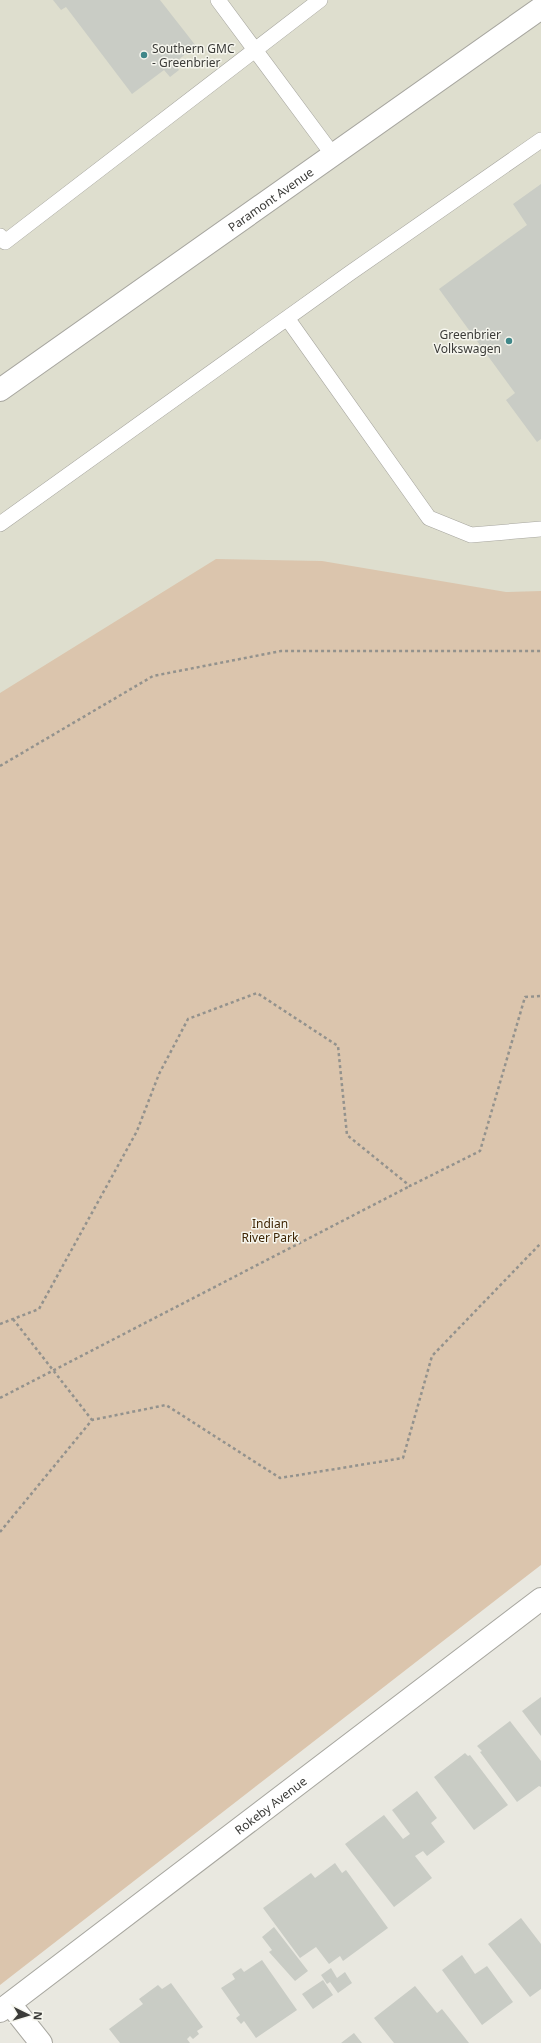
<svg xmlns="http://www.w3.org/2000/svg" width="541" height="2043" font-family="'Noto Sans',sans-serif">
	<rect width="100%" height="100%" fill="#e9e8e0"/>
	<path fill="#dedece" d="M0,0H541V626L0,727Z"/>
	<path fill="#dbc5ad" d="M216,559L322,561L506,592L541,591V1565L0,1985V693Z"/>
	<path fill="#c9ccc5" d="M53,0H160L196,46L174,63L179,70L170,77L164,70L132,94L66,7L61,10Z
		M541,184V439L537,442L506,400L515,393L439,289L527,225L513,204Z
		M541,1697V1736L522,1711Z
		M510,1721L541,1761V1787L539,1786L517,1802L480,1752L482,1751L477,1746Z
		M465,1753L468,1756L470,1755L508,1805L474,1830L434,1777Z
		M417,1791L437,1818L431,1823L445,1842L427,1856L423,1851L415,1856L432,1878L394,1907L345,1844L384,1815L403,1839L410,1834L392,1810Z
		M335,1863L342,1873L346,1870L388,1928L343,1961L340,1956L329,1964L316,1947L300,1958L263,1908L311,1873L315,1878Z
		M521,1918L541,1944V1989L530,1997L488,1944Z
		M274,1927L308,1971L295,1981L269,1952L272,1950L262,1937Z
		M462,1955L475,1974L487,1966L513,2002L482,2025L442,1970Z
		M262,1960L297,2010L256,2038L244,2021L241,2024L236,2018L240,2015L221,1988L235,1979L232,1974L241,1968L244,1972Z
		M331,1968L337,1978L345,1972L352,1983L338,1993L330,1982L327,1984L321,1975Z
		M323,1980L333,1995L313,2009L302,1994Z
		M171,1983L203,2027L197,2031L199,2034L193,2039L190,2036L187,2039L190,2043H120L109,2029L143,2004L139,1999L158,1985L162,1989Z
		M415,1986L437,2013L442,2009L469,2043H394L374,2018Z
		M354,2033L362,2043H341Z"/>
	<g fill="none" stroke-linecap="round" stroke-linejoin="round">
		<defs>
			<path id="lane" d="M218,0L333,155
				M0,236L5,242L320,0
				M287,318L429,518L471,535L541,529
				M0,524L350,273L541,140"/>
			<g id="street">
				<path d="M10,2004L41,2043"/>
				<path id="s1" d="M0,2011L541,1599"/>
			</g>
			<g id="secondary">
				<path id="s2" d="M0,390L541,8"/>
			</g>
		</defs>
		<use href="#lane" stroke="#a7a69f" stroke-width="16"/>
		<use href="#street" stroke="#a7a69f" stroke-width="24"/>
		<use href="#secondary" stroke="#a7a69f" stroke-width="24"/>
		<path stroke="#93928d" stroke-width="2.5" stroke-dasharray="3 3" stroke-linecap="butt" d="M0,766L153,676L281,651H541
			M13,1319L92,1420
			M0,1324L39,1309L137,1131L159,1074L188,1019L257,993L338,1046L347,1135L410,1186L480,1151L525,997L541,996
			M0,1398L410,1186
			M0,1532L92,1420L166,1405L280,1478L403,1458L432,1356L541,1243"/>
		<use href="#lane" stroke="#fff" stroke-width="15"/>
		<use href="#street" stroke="#fff" stroke-width="22"/>
		<use href="#secondary" stroke="#fff" stroke-width="22"/>
	</g>
	<g fill="#3f8789" stroke="#f6f6ee" stroke-width="1.5">
		<circle cx="144" cy="55" r="4"/>
		<circle cx="509" cy="341" r="4"/>
	</g>
	<g text-anchor="middle" dominant-baseline="central" stroke-width="3" stroke-linejoin="round" paint-order="stroke">
		<g font-size="12" fill="#3b3b38" stroke="#f6f6ee" text-anchor="start">
			<text x="152" y="48">Southern GMC<tspan x="152" dy="14">- Greenbrier</tspan></text>
			<text x="501" y="334" text-anchor="end">Greenbrier<tspan x="501" dy="14">Volkswagen</tspan></text>
		</g>
		<g font-size="12" fill="#3b3b38" stroke="#f6f6ee">
			<text stroke="none"><textPath href="#s2" startOffset="331">Paramont Avenue</textPath></text>
			<text stroke="none"><textPath href="#s1" startOffset="340">Rokeby Avenue</textPath></text>
		</g>
		<g font-size="12" fill="#3e2504" stroke="#f6f6ee">
			<text x="270" y="1223">Indian<tspan x="270" dy="14">River Park</tspan></text>
		</g>
	</g>
	<g transform="translate(28 2015) rotate(95)" stroke="#f6f6ee" stroke-width="3" paint-order="stroke">
	<path d="M0-3L7 15L0 10L-7 15Z" fill="#3b3b38"/>
	<text y="-6" font-size="11" font-weight="bold" text-anchor="middle" fill="#3b3b38">N</text>
	</g>
</svg>
